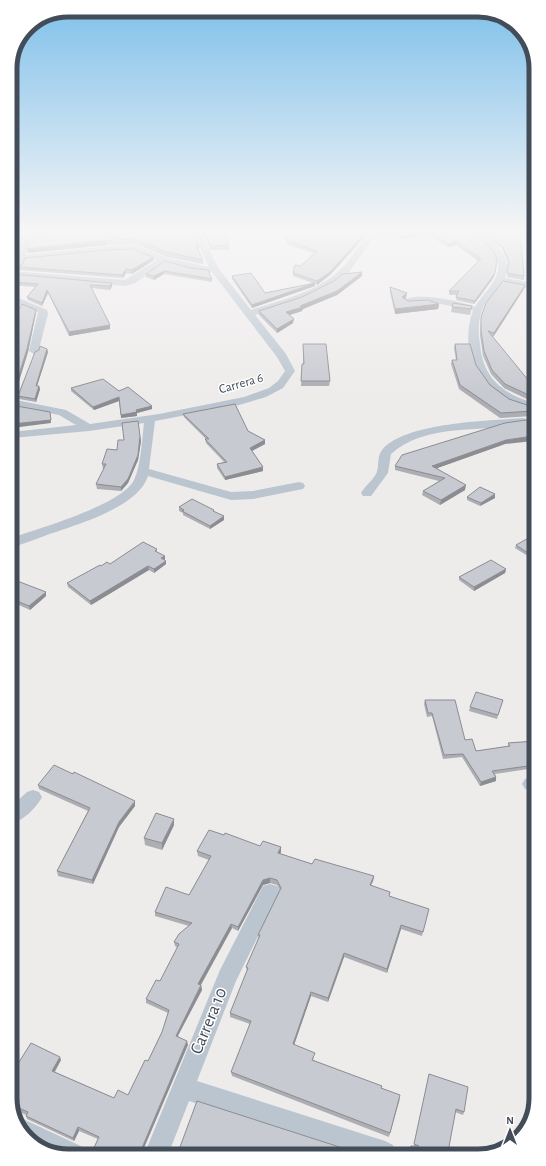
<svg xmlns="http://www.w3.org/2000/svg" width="546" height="1166" font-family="'Alegreya Sans',sans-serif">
	<rect width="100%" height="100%" fill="#eeebeb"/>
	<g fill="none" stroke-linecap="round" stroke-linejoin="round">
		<path fill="#bbc5cf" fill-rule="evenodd" d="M11,230H18C26,236 28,245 26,255L107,246L135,245L167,258L209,267L191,230H199L219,269L251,310C281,300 318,292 341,269C353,258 359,243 370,233L375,230H384L371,241L349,272L333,284L301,300L255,315L286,354L295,371L283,388L266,397L239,405L155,421L149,469L231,492L253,491L299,482L303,483L305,486L303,489L253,499L231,500L148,476C138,508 75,525 47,535C35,539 24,544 12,547V538C39,528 122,505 134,480C141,466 142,439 144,423L89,431L12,438V432L76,425L59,415L11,405V399L66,410L90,424L159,414L244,397L269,388L278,381L285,371L277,357L212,272L191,270L165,263L135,283L125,286L14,276L11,275V271L125,280L157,260L134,251L107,252L25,260L21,268L18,269L14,266C18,256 23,240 11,233Z
			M469,230H478C493,241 514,257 505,278L533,283V289L502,283C496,292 486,300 482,310C478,321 478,333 480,344C483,378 502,393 533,403V410C486,400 456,359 473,310L435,303L408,304L403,301C413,291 462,301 475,307C487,288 511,271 490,248C484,241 475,237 469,230Z
			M11,295L47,310L48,314L38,353L34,354L29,351L38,312L11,301Z
			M523,418L527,419L529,421L527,423C483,434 428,421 391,454L388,473L371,496H363L361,493C365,486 372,481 376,474C380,466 376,458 382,450C405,422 488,421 523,418Z
			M531,777H535V791L525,789L522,784L525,779Z
			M33,790L39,792L42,797C37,807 24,820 13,823V805L27,792Z
			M270,884L277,886L280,892L236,981L197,1081L385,1141L393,1145L397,1153H349L189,1101L168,1155H144L220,970L263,886Z
			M23,1119L85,1148L89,1156H65L36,1146L16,1122Z"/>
	</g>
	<path fill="#acaeb4" d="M27,230H191L199,246V250H198L203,260V264L167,257L135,244L107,245L28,253L27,249L38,238Z
		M201,230H222L229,245V250H211Z
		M281,230H371L330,275L317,285L315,284V286L252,308L232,279V276L265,293L313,283L293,276V273L314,253L288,245Z
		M393,230H470L497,260L494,277L474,304L456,300L457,295H449V291L478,261L456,245L448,247L427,234L402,239Z
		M480,230H520L524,276V280L507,277L508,263L502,249Z
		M154,260L132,274L126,273L123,278L19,270V267Z
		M165,261L212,279V282L164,274L154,280L146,277V274Z
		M531,270H533V282L529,281Z
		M362,272V276L337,295L303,309L302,311L290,315L293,323L277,333L259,315V311L302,297Z
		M11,273L13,274L112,286L110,290L91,288L110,329L69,336L48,293L42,306L28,300L27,297L35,287L11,285Z
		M525,285L524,289L493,337H492L533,386V402L504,388L491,374L483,356L480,335L481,317Z
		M533,285V294L528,293L529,286Z
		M390,287L406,298L405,299L408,301L439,304L438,309L395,314L390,292Z
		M472,306L470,315L451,312L452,307Z
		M11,310H36V313L28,352L19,381L11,382Z
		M303,344L330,381L329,386H301L302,364H303Z
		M455,344L476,365L490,385L509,399L533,407V417V416L500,418L459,389L451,364L452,360H456L454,348Z
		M47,349L48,352L37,386H39L40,389L36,402L19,399L18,396Z
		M71,388L119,391L152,406V409L137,413V416L121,418L119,401L94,410L71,391Z
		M183,414L248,431L265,440V444L252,451L263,471L225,480L217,468V464L224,462L206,443L205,439H206L184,417Z
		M140,436L141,441L138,460L128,483L121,491L97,489L96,484L104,469H103L102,464L117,450L124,440Z
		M505,444L437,468L465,490L440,505L422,495L423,491L439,481L395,470V466Z
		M467,497L495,498L480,506L467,500Z
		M179,507L214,510V511L224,520L210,529L183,515V513L179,511Z
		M516,545L534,557L531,558L515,548Z
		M157,549V552L165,559L164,560L166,564L154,573L149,570L91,605L68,587L67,583L101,566L110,564Z
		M506,569L505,573L474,591L459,580V577Z
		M12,579L46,596L30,610L12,602Z
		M425,700L476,751L508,746V743L535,741V768L495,774L496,777V781L480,786L462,757L443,759L432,716L427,717L424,704Z
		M503,700L497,719L469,711L470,707Z
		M38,785L135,806L119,827L93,884L58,876L57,871L88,811L39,789Z
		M174,825L162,850L145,845L144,838Z
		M224,835L260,846L281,847V852L280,854L312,864L374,876L373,881L371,885L389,896L428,913L422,936L401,929L387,973L344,957L328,1002L311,996L294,1045L314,1056L313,1060L382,1088L400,1099L389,1137L232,1076L231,1072L250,1024L230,1017V1013L247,971L246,967L259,939L258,935L280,891L277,885L270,883L263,885L238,931L232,928L201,985L202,990L178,1036L188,1045L98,1139L79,1131L74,1141L27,1119L26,1116V1115L14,1109V1070L61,1060L55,1072L114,1098L128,1095L148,1061L162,1032L168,1013L146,1003V999L160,981L178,948L175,946L174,942L189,926L155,916V912L189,895L209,860L198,856L197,851Z
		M429,1074L464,1112L463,1115L455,1112L448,1152H414L410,1151L411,1146H414Z"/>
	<path fill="#8c8d92" d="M368,230H371L330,275L317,285V281Z
		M387,230H392V231L383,235V232Z
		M428,231L427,234L402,239V235Z
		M16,240V253L13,266L12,263Z
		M106,240L107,245L28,253L27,249Z
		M456,241V245L448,247L449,244Z
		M153,257L154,260L132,274V270Z
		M16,267L17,270L11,271V268Z
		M126,269V273L123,278L122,275Z
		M164,271V274L154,280V276Z
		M362,272V276L337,295L303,309L302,311L286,316V312L300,306Z
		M495,273L494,277L474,304L475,301Z
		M112,283V286L110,290V286Z
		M315,283V286L252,308V305Z
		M525,285L524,289L493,337L494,333Z
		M47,290L48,293L42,306V303Z
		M407,293L406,298L402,301V297Z
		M439,304L438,309L395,314V309Z
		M36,310V313L28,352L19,381L18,378Z
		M294,319L293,323L277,333V329Z
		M110,325V329L69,336V332Z
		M47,349L48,352L36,389V386Z
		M39,386L40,389L36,402L35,399Z
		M119,397V401L94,410L93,407Z
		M152,406V409L137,413V416L121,418V415L136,410Z
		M50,412L51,423L12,428V424Z
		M140,436L141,441L138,460L128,483L121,491V487Z
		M533,436V441L505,444L432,470V466L506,440Z
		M265,440V444L250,452V448Z
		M263,467V471L225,480V477Z
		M466,485L465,490L440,505L441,500Z
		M495,494V498L480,506L481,503Z
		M224,516V520L210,529V526Z
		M534,554V557L531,558V555Z
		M165,556V559L162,562L161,558Z
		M166,561V564L154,573V569Z
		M148,566L149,570L91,605L90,601Z
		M506,569L505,573L474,591V587Z
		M14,571L15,574L12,576V572Z
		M46,592V596L30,610L29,606Z
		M496,777V781L480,786L481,782Z
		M135,801V806L119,827L93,884L92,880L119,822Z
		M174,819V825L162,850V843Z
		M17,846L18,850L13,863V855Z
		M281,847V852L278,858V853Z
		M374,876L373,881L369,889L370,885Z
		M270,878V883L263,885L238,931V927L263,880Z
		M231,924L232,928L199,988L198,984Z
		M401,925V929L387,973V969Z
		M344,953V957L328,1002V998Z
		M201,985L202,990L176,1039V1036Z
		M311,992V996L293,1048V1044Z
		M187,1041L188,1045L141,1155H139Z
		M60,1057L61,1060L53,1074L52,1071Z
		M78,1127L79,1131L74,1141L73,1138Z"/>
	<path fill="#c8cad1" stroke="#8c8d92" d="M32,230H191L199,246H196L203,260L167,252L135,239L106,240L27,249V238H42Z
		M202,230H222L229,245L211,246Z
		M282,230H368L330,272L317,281L293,273L295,265L301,266L317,251L288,241Z
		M396,230H470L487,244L494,252L497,260L495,273L475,301L456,297L459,291H449L481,259L456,241L449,244L428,231L402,235Z
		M484,230H520L524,276L507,273L509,260L502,246Z
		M11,240H16V250L12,263L16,267L11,268Z
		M133,249L153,257L132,270L126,269L122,275L19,267L22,265L25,258L107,250Z
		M165,261L190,268L208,270L212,279L164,271L154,276L146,274Z
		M531,270H533V278L530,277Z
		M362,272L337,291L300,306L303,307L286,312L294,319L277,329L259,311L302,297L334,281L343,274Z
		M11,273L13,274L112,283L110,286L90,285L110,325L69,332L47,290L42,303L27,297L38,284L11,282Z
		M251,273L265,293L315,283L252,305L232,276Z
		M503,281L525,285L494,333L488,331L533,386V397L505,384L492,370L484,351L481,331V317L486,303Z
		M533,285V290L529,289V286Z
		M390,287L407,293L402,297L408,301L428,300L439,304L395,309Z
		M453,303L472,306L471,309L452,307Z
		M22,304L36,310L27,349L18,378H11V310H18Z
		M303,344H326L330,381H301L302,364H304Z
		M455,344H470L476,365L490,385L509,399L533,407V411L501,413L460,385L452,360H457Z
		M40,346L47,349L36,386H39L35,399L18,396L35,352L39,350Z
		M103,379L119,391L128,387L152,406L136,410L137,412L121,415L119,397L93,407L71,388Z
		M235,404L248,431L265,440L250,448L263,467L225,477L217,464L227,462L205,439H209L183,414Z
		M11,405L50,412L51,420L12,424Z
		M533,419V436L506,440L432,466L466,485L441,500L423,491L445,478L395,466L402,455L505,423Z
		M138,421L140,436L138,455L128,479L121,487L96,484L106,464H102L107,449L117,450L118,440H124L122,423Z
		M480,487L495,494L481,503L467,497Z
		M192,499L214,510L213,511L224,516L210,526L182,511L184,510L179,507Z
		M534,535V554L531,555L516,545Z
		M143,542L157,549L155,551L165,556L161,558L166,561L154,569L148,566L90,601L67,583L100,565L101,566L107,562L110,564Z
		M491,560L506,569L474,587L459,577Z
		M12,579L46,592L29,606L12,599Z
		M476,692L503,700L498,715L470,707Z
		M425,700H455L465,740L472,739L476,751L510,746L508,743L535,741V765L492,771L496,777L481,782L463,754L444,755L432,713H428Z
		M54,765L73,774L74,772L135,801L119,822L92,880L57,871L90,808L38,785Z
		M156,813L174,819L162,843L144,838Z
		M209,830L224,835L225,833L260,846L263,841L281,847L278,853L312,864L315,859L374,876L370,885L390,892L389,896L429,909L423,932L401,925L387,969L344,953L328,998L311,992L293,1044L315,1053L312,1060L382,1086L381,1088L400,1095L390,1133L231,1072L251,1021L230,1013L248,968L246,967L260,935H258L281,888L277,880L270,878L263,880L238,927L231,924L198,984L201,985L176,1036L187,1041L139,1155L90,1156L99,1137L78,1127L73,1138L26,1116L28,1112L14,1106V1070L31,1043L60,1057L52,1071L114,1098L118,1090L128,1095L145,1060L148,1061L162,1032L169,1010L146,999L156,980L160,981L179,944L174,942L179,934L192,923L155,912L166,887L189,895L211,856L197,851Z
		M13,845L17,846L13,855Z
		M429,1074L468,1087L464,1112L456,1109L448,1152H423L410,1148L411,1146H419L414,1144Z
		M197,1101L358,1153L234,1154L231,1153V1154L177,1155Z
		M34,1143L42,1146L41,1148L36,1146Z"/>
	<linearGradient id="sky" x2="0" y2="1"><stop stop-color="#7fc0ea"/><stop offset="0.59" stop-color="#f7f6f6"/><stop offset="1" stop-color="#f7f6f6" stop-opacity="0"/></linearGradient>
	<rect width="546" height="393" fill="url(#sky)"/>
	<g text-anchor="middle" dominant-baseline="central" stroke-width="3" stroke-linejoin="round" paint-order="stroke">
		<g font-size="13" fill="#434d59" stroke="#fff">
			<text transform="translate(241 384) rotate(-16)">Carrera 6</text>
		</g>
		<g font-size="18" fill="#434d59" stroke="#fff">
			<text transform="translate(209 1021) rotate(-68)">Carrera 10</text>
		</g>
	</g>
	<path d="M0 0H546V1166H0ZM68 17H478A51 51 0 0 1 529 68V1098A51 51 0 0 1 478 1149H68A51 51 0 0 1 17 1098V68A51 51 0 0 1 68 17Z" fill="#fff" fill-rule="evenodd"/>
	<path fill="none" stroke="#434d59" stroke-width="5" d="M68 17H478A51 51 0 0 1 529 68V1098A51 51 0 0 1 478 1149H68A51 51 0 0 1 17 1098V68A51 51 0 0 1 68 17Z"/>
	<g transform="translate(510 1130)" stroke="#ffffff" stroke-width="3" paint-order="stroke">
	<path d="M0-3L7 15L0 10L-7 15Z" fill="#434d59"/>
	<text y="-6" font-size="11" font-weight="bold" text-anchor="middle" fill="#434d59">N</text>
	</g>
</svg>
